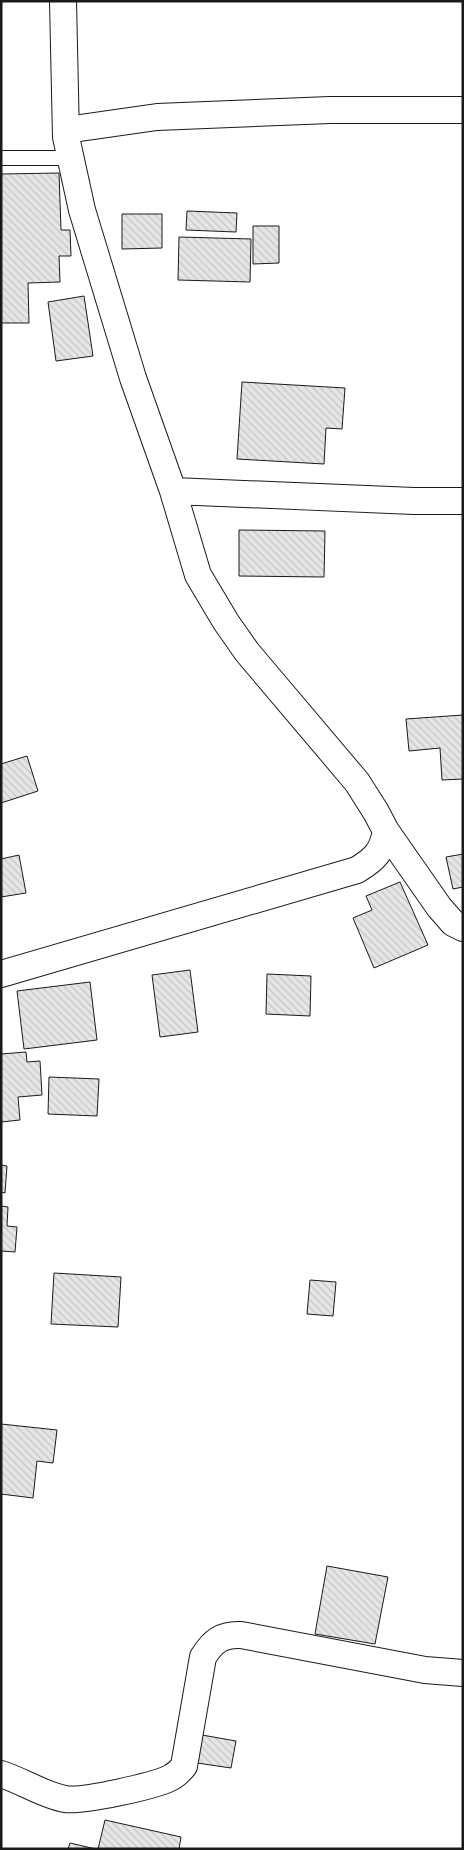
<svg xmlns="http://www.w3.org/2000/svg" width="464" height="1850" font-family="'Golos Text',sans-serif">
	<defs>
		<pattern id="building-back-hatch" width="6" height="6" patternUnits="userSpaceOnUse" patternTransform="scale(1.25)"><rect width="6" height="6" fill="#e6e6e6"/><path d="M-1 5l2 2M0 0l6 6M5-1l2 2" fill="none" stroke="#c5c5c5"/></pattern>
	</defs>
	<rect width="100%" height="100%" fill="#fff"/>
	<path fill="url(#building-back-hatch)" stroke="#1a1a1a" d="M59,173L61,230H70L71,256H59L60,282L28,283L29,323H1V174Z
		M187,211L237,213L236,232L186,230Z
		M122,214H162V248L122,249Z
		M253,226H279V263L253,264Z
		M179,237L251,239L250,282L178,280Z
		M84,296L93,356L56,361L48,302Z
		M242,382L345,388L342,429L326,428L324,464L237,459Z
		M239,530L325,531L324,577L239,576Z
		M463,715V779L442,780L440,748L409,751L406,719Z
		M27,756L38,791L1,803V764Z
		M463,854V887L453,889L446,857Z
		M19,855L26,893L1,897V859Z
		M400,882L428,945L374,968L353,918L372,910L366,896Z
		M190,970L198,1032L160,1037L152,975Z
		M267,974L311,976L310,1016L266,1014Z
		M90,982L97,1040L24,1049L17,991Z
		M26,1052L27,1062L40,1061L42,1095L18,1097L20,1120L1,1122V1054Z
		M49,1077L99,1079L97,1116L48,1114Z
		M1,1165L7,1166L5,1193L1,1192Z
		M1,1206L8,1207L7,1226L17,1227L15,1252L1,1251Z
		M54,1273L121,1277L118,1327L51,1324Z
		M310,1280L336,1282L333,1316L307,1314Z
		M1,1424L57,1430L53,1463L37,1461L33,1498L1,1494Z
		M327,1566L388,1577L375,1644L315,1634Z
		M202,1735L236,1741L231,1768L197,1763Z
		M105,1820L181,1837L179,1849H98Z
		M70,1843L96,1849H68Z"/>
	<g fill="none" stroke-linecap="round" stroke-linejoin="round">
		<defs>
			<path id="service" d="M1,158H70"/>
			<path id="minor" d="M63,1L66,137L82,210L133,378L173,491L198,575L226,622L247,652L357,782L376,812L386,831L439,907L453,923L463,928
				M66,130L157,117L330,110H463
				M173,491L414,501H463
				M1,974L357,870C375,859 382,852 386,831
				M1,1774C23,1781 43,1795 65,1799C82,1802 154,1786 170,1778C176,1775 180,1771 184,1766L203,1657C213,1641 222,1634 241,1635L425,1670L463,1673"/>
		</defs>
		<use href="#service" stroke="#1a1a1a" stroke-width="16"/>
		<use href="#minor" stroke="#1a1a1a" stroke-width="28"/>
		<use href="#service" stroke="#fff" stroke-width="14"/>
		<use href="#minor" stroke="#fff" stroke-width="26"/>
	</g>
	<rect width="464" height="1850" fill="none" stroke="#1a1a1a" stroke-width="5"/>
</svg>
